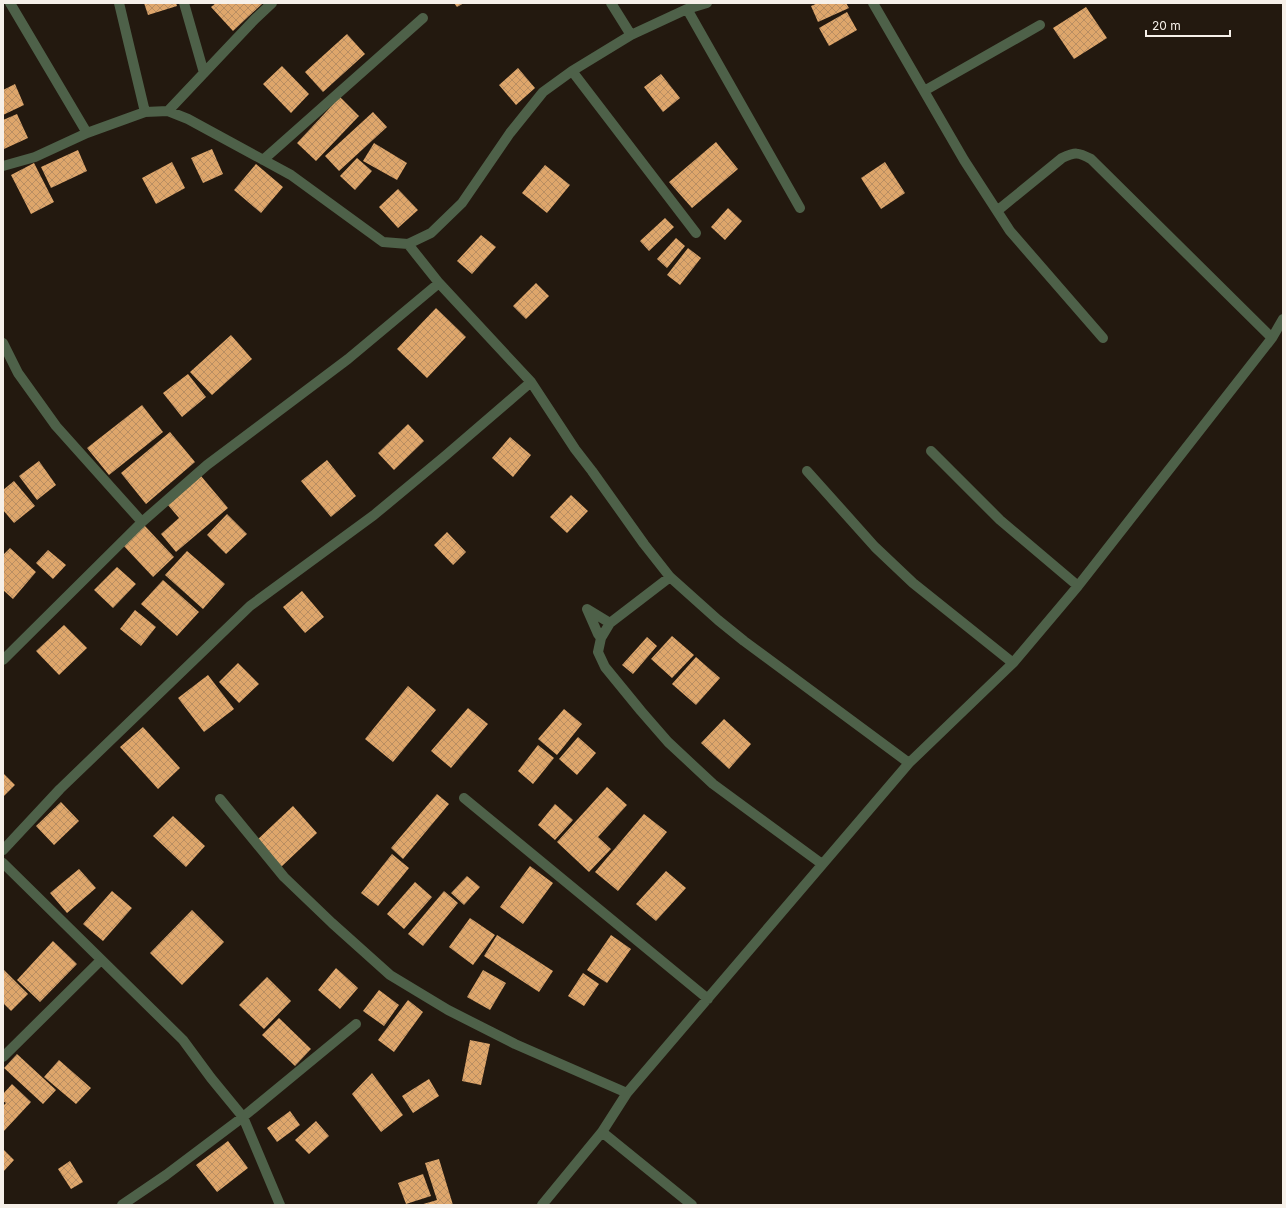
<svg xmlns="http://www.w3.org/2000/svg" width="1286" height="1208" font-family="Inter,sans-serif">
	<defs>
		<pattern id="building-cross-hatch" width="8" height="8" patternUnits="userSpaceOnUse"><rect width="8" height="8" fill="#dea66b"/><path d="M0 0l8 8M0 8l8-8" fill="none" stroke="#b98e62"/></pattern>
	</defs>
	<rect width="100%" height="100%" fill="#23190f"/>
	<path fill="url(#building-cross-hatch)" d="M144,3H176L177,6L148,15Z
		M216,3H263L233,31L211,7Z
		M454,3H464L457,7Z
		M818,3H846L849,8L818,22L811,6Z
		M1086,7L1107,38L1074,59L1053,28Z
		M847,12L857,30L829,46L819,28Z
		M347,34L365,54L323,92L305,72Z
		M282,66L309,94L291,113L263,84Z
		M518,68L535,88L516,105L499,85Z
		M661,74L680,98L663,112L644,87Z
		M15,84L24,105L3,115V90Z
		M340,97L359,116L316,161L297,143Z
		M373,112L387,127L339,171L325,156Z
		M17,114L28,138L4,149L3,147V120Z
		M716,142L738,169L692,208L669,182Z
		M374,143L407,163L397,180L363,161Z
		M212,149L223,174L203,183L191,158Z
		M78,150L87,171L51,188L41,167Z
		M357,158L372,171L355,190L340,176Z
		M172,162L185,188L156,204L142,178Z
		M885,162L905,193L881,209L861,178Z
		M34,163L54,202L31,214L11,175Z
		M256,164L283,187L261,213L234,190Z
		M545,165L570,185L547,213L522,193Z
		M398,189L418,210L398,228L379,207Z
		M728,208L742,221L725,240L711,227Z
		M665,218L674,227L649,251L640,241Z
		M481,235L496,247L472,274L457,261Z
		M676,238L685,246L667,268L657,259Z
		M688,248L701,258L680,285L667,275Z
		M536,283L549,296L526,319L513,306Z
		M436,308L466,337L427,378L397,349Z
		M231,335L252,359L212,395L190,372Z
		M188,374L206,397L182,417L163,393Z
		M142,405L163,432L109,475L87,448Z
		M408,424L424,441L394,470L378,453Z
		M170,432L195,462L146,504L121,473Z
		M510,437L531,455L513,477L492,458Z
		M327,460L356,496L331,517L301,481Z
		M39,461L56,485L37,500L19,476Z
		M201,476L228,508L176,552L161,534L179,518L168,505Z
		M14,481L35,506L14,523L3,510V490Z
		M571,495L588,511L567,533L550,517Z
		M227,514L247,534L226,554L207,535Z
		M144,525L174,557L153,577L123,545Z
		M447,532L466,552L453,565L434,545Z
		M10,548L36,572L13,599L3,590V555Z
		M48,550L66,565L53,579L36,563Z
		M187,551L225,584L203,609L165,575Z
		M117,567L136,584L113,608L94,590Z
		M163,580L199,612L177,636L141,604Z
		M302,591L324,617L305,633L283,607Z
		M135,610L156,627L141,646L120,629Z
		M64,625L87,648L59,675L36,651Z
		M672,636L694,655L672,678L651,659Z
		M647,637L657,646L633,674L622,665Z
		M696,657L720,678L696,705L672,684Z
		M238,663L259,684L239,703L219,682Z
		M208,675L234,709L204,732L178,698Z
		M408,686L436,710L393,762L365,739Z
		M468,708L488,724L451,768L431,751Z
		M564,709L582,724L557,755L538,739Z
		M724,719L751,744L729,769L701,743Z
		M143,727L180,768L158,789L120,747Z
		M578,737L596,753L577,775L559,759Z
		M538,745L554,758L533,784L518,771Z
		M3,773L15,785L3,797Z
		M607,787L627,805L598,837L611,849L589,872L557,842Z
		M437,794L449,804L403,859L391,848Z
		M61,802L79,821L54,845L36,826Z
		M555,804L573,820L555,840L538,825Z
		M293,806L317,833L281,867L256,841Z
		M644,814L667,832L618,891L595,872Z
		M173,816L205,846L186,867L153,836Z
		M392,854L409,868L378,906L361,893Z
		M530,866L553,883L523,924L500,907Z
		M79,869L96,888L67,913L50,893Z
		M666,871L686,888L656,921L636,904Z
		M467,876L480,887L464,905L451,893Z
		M415,882L432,897L404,929L387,914Z
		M112,891L132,908L103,941L83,924Z
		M444,891L458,903L423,946L408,934Z
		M192,910L224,942L182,985L150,953Z
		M470,918L495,935L473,965L449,947Z
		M497,935L553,971L539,992L484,956Z
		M611,935L631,949L607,983L587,970Z
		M53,941L77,964L40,1002L17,980Z
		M336,968L358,988L340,1009L318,990Z
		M3,969L28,994L11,1011L3,1003Z
		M483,970L506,983L490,1010L467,997Z
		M583,973L599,984L584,1006L568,996Z
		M267,977L291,1001L264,1029L239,1005Z
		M379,990L399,1005L384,1026L363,1011Z
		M408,1000L423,1012L394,1052L378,1040Z
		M279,1018L311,1049L295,1066L262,1035Z
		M470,1040L490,1044L481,1085L462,1081Z
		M17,1054L56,1090L43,1104L4,1068Z
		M59,1060L91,1088L76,1104L44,1077Z
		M372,1073L403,1115L381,1132L352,1094Z
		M429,1079L439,1096L413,1113L402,1096Z
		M12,1084L31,1102L3,1132V1106L6,1103L3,1101V1094Z
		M290,1111L300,1125L277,1142L267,1128Z
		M316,1121L329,1136L309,1154L295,1140Z
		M228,1141L248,1168L217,1192L196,1165Z
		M3,1149L14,1160L3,1172Z
		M439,1159L453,1205H420L437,1200L425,1163Z
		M70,1161L83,1182L71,1189L58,1169Z
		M423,1174L431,1196L406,1204L398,1183Z"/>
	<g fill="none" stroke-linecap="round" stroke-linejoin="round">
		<path stroke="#4e6149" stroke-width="10" d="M10,3L87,133
			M119,3L145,112
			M184,3L204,73
			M611,3L631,35
			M873,3L964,160L1010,231L1103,338
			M687,9L800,208
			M572,71L696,233
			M924,91L1040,25
			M168,111L255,19L272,3
			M263,160L423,18
			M3,166L35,157L87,133L145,112L168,111L188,119L291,175L383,242L408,244L431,233L462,203L510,133L543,92L572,71L631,35L687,9L707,3
			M997,211L1062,158C1075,152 1078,152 1091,159L1272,338
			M408,244L439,283L531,382L575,449L592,471L644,544L670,577L718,620L744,641L909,763
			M3,343L18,373L56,426L142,522
			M931,451L1000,520L1078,586
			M807,471L875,547L913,583L1013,663
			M670,577L610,623L601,638L598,652L605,667L641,711L668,742L713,784L822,864
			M601,638L598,634L587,609L610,623
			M3,660L142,522L207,465L348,359L439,283
			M464,798L708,999
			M220,799L284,877L332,923L390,975L448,1010L515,1044L627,1093
			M3,850L60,789L250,606L374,515L445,456L531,382
			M3,863L183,1040L211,1078L243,1117L280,1205
			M3,1057L101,960
			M122,1205L166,1175L243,1117L356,1024
			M542,1205L602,1132
			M692,1205L602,1132L627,1093L909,763L1013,663L1078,586L1272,338L1283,319"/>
	</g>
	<rect width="1286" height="1208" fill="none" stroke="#f6f0e9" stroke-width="8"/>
	<path d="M1146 30v6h84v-6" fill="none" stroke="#f6f0e9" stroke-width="2"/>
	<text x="1152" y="30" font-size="12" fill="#f6f0e9" stroke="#23190f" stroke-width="3" paint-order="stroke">20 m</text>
</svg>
